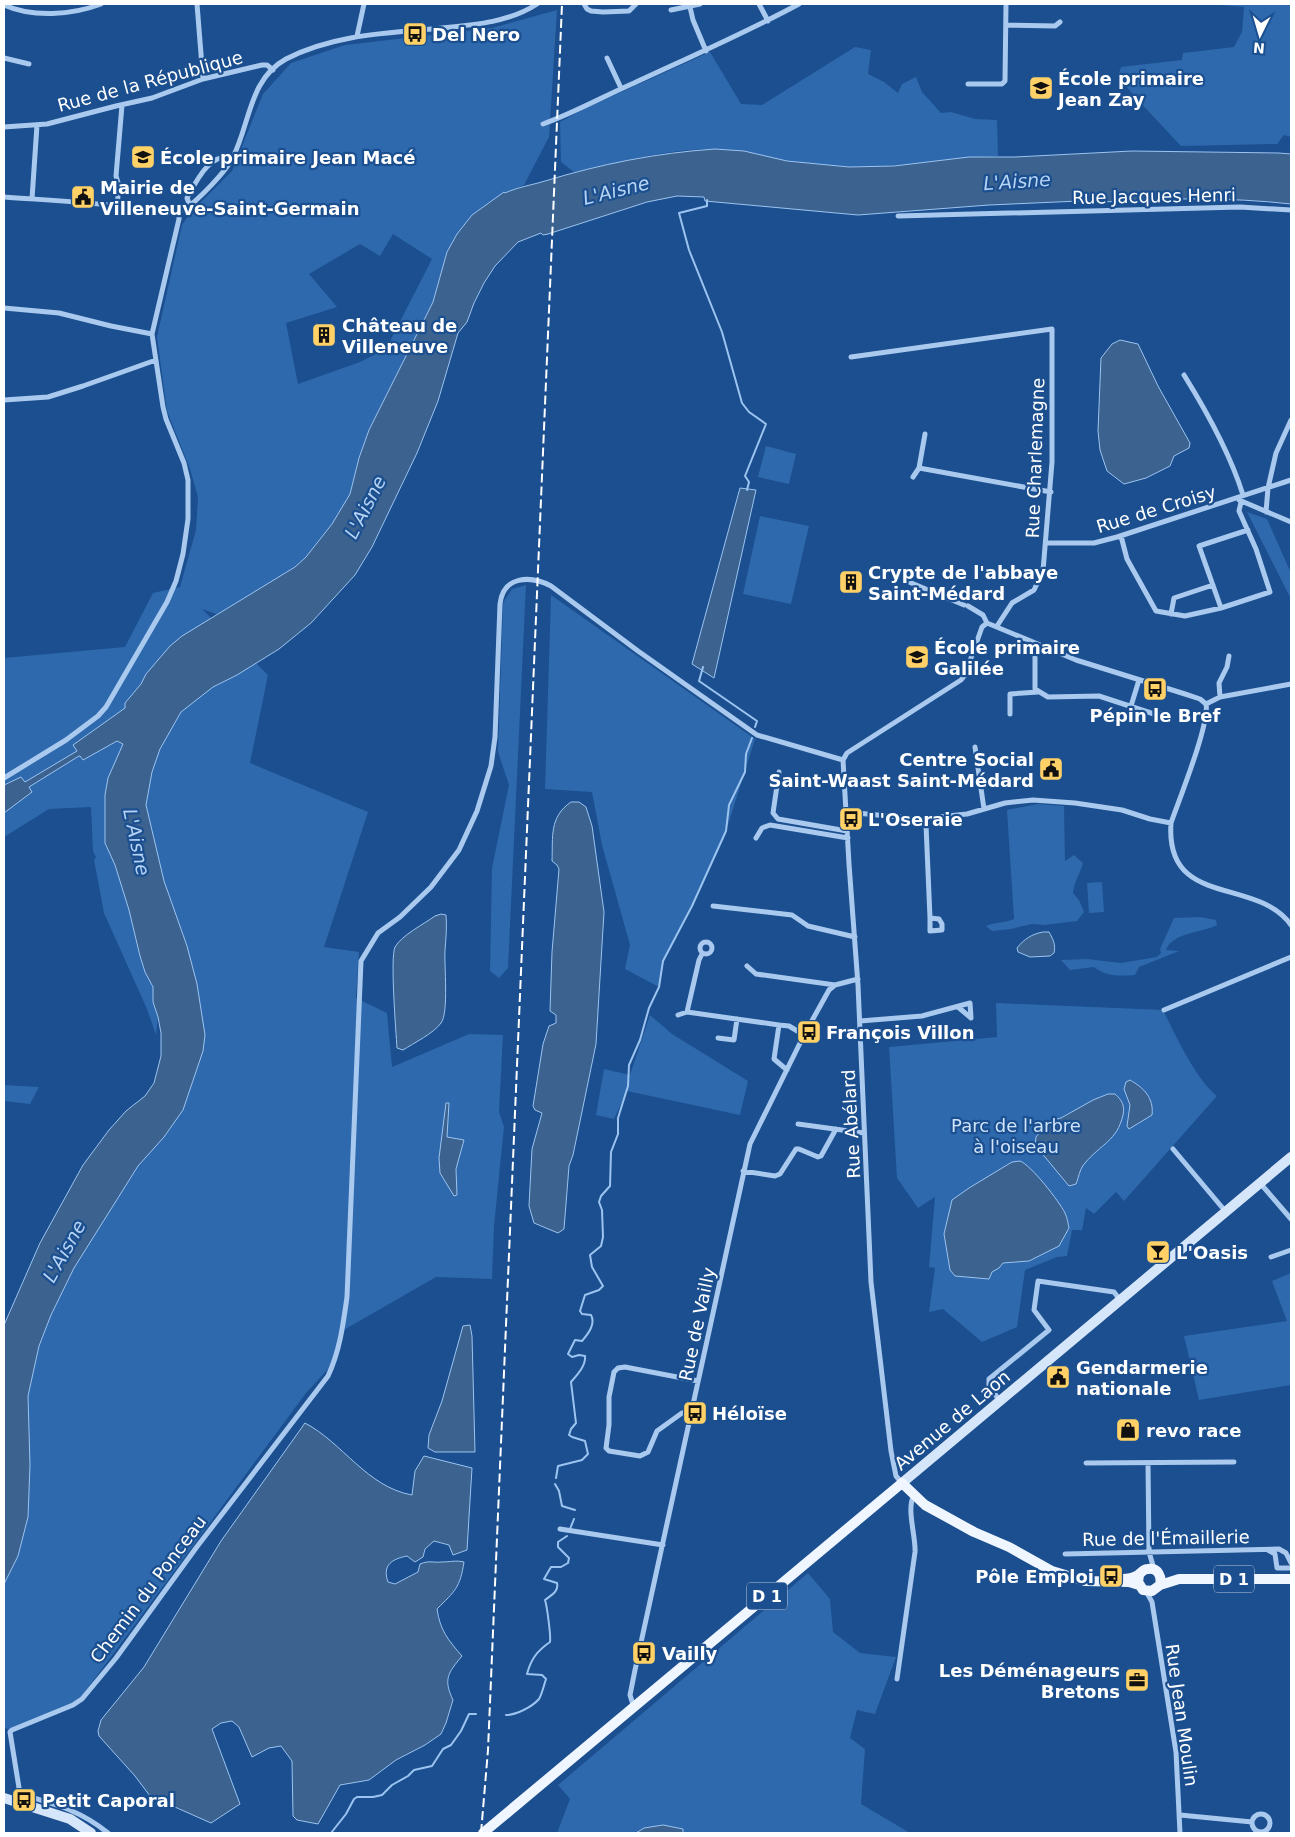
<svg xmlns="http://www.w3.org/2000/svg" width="1295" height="1837" font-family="'DejaVu Sans',sans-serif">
	<rect width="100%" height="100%" fill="#1b4f8f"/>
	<path fill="#2e69ad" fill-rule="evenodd" d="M1209,4H1291V137L1284,135L1277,144L1181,146L1135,97L1118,76L1121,67L1182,60L1183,53L1234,47L1242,32L1244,7Z
		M557,10L549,137L524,185L505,193L472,215L457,234L447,252L433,302L369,430L359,458L350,494L338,516L306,557L295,567L219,615L202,609L268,675L250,763L368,812L324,947L359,952L356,998L387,1013L392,1067L469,1034L503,1035L499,1112L504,1127L494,1226L492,1279L436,1277L342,1331L329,1368L306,1393L79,1700L9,1730L4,1727V1521L14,1344L172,1097L177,1025L137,942L145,972L153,987V1002L158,1017L156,1035L147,1009L104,913L94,860L96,857L93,851L91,807L49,809L4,837V658L125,647L153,593L180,587L196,530L198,497L190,469L167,411L157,337L182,225L191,212L232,171L263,94L291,63L345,45L492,28ZM393,234L432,259L386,349L360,362L298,384L286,323L337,307L309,274L360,244L380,256Z
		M855,47L871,50L868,74L884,82L898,93L902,84L916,77L922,92L941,113L951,112L975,119L997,120L998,156C948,158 900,168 850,167C829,166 807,164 786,161C762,157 739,149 715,149C667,148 619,164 574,172L561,162L560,122L586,108L710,52L741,104L762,105Z
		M766,446L796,454L789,484L758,477Z
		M1247,512L1267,519L1291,573V599Z
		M760,516L809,526L791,604L743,594Z
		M526,585L508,968L499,978L490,971L492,868L509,785L498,752L503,603L512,589Z
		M551,595L755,739L726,831L692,906L663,961L659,987L625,969L630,945L602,845L592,792L545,789Z
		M1038,804L1064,806L1065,861L1074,855L1083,863C1080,874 1074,882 1073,893L1079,900L1084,912L1077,921L1045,925L1032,924L1011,929L992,931L986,926C995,922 1005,923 1014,919L1007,810Z
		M1102,882L1104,912L1089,913L1087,883Z
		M1200,917L1216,920L1217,925C1202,933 1173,932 1166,950L1179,951L1139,967L1135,975C1120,976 1106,977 1094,967L1070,970L1061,960L1087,959L1121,963L1157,957L1161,953L1160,949L1174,918Z
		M996,1003L1163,1010C1176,1036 1195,1078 1217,1096L1124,1201L1116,1192L1094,1214L1086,1208L1082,1230H1072L1067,1256L1057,1257L1025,1270L1017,1327L982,1342L943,1309L929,1312L935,1268L929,1267L935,1197L918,1208L897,1178L889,1047L997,1037Z
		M650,1015L672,1034L748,1081L740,1115L627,1091L614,1119L596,1115L604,1069L630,1075Z
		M4,1085L39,1087L30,1104L4,1101Z
		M1291,1273V1385L1199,1400L1184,1336L1287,1321L1272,1281Z
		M808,1573L830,1599L833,1632L860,1653L896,1657L875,1714L857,1710L850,1738L865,1749L861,1804L910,1833H557L570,1799L558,1785Z"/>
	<path fill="#3c6290" stroke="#9cc4f0" d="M715,149L744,151L787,161L849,167L894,166L969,157H1015L1132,151L1279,153L1291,154V204C1229,197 1165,198 1103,202L1102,200L989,205L858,215L705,201L704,197L677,196L647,202L548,234L543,235L541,233L518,242L495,266L484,283L474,303L467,322L458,333L438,401L417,453L372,547L355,575L311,623L279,649L237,675L213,687L181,712L160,749L152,772L146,805L164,881L187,946L197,984L205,1035L203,1051L183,1110L164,1137L138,1166L74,1268L51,1315L39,1346L28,1396L30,1465L28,1517L18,1556L4,1584V1325L40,1243L83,1165L109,1130L126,1111L145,1096L154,1083L161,1056V1033L158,1017L153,1002V987L145,972L140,956L129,910L115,865L105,843V795L108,778L123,744L117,741L83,760L80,756H79L29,787L32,792L4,813V785L21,777L25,782L77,751L73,745L125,708V703L141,684L146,674L170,646L182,636L295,567L306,557L332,524L350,494L359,458L369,430L433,302L447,252L457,234L472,215L504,192L505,193C518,187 532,185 545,181C601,164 656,153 715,149Z
		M1120,340L1138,344L1158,386L1190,443L1189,448L1174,456L1170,466L1146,478L1124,484L1107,471L1100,450L1098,431L1101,358L1112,344Z
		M740,488L756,490L714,678L692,664Z
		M571,802H579L586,807L592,826L604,912L596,1044L573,1155L569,1166L564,1229L558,1233L534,1223L529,1206L532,1149L542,1113L535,1110L533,1106L543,1044L549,1026L556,1023V1015L550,1011L552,952L559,869L557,865L552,861C553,837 549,817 571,802Z
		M441,914L446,915C447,927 446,938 445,950C444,964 449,1013 441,1023C434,1033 414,1043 403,1050L397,1048C396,1032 390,957 395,947C402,935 424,924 435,916Z
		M1043,932H1049C1053,939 1056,945 1054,953L1050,956L1030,957L1018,952L1017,948C1024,939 1032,934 1043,932Z
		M1130,1080C1144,1088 1154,1098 1152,1115L1129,1129L1127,1126L1130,1105L1124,1089L1126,1082Z
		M1108,1094H1115C1122,1100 1125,1106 1123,1115C1117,1141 1101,1144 1085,1163C1079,1170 1079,1177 1076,1184L1069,1186L1035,1145L1036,1137L1049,1121L1061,1118L1093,1100Z
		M446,1103H449L447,1137L464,1140L456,1169L457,1195L454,1196L440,1173L439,1158Z
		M1020,1161C1031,1165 1059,1201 1065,1213C1067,1217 1068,1223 1069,1228L1059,1246L1029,1261L1003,1263L999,1268L992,1272L989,1279L955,1276L950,1270L944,1234L952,1200L969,1188L1012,1162Z
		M470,1325L472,1336L475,1452H435L428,1448L429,1435L442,1401L463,1326Z
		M305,1423C343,1443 367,1487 412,1495L415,1471L424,1456L472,1468L467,1550L453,1555L449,1545L434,1541L425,1549L423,1557L415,1562L407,1556C392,1559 382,1565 388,1582L395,1584L418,1572L420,1564C430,1560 432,1563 442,1562C450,1562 456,1560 464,1562C460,1588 455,1591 437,1609C440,1630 448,1640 462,1656C448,1673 443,1679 453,1700L446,1723L441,1734L425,1745L396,1760L369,1780L340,1785L318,1824L297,1820L293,1816L292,1761L281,1746L269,1748L252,1757L239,1727L232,1721L221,1723L212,1729L240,1804L211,1823L150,1796L135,1776L99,1736L98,1731L101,1720L144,1667L221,1541Z
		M663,1825L683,1829V1833H636L644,1828Z"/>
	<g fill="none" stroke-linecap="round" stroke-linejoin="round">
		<path stroke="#9cc4f0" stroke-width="2" d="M707,200V206L679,213L689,250L722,332L742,403L749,412L766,424L745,476L749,482L747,490
			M703,667L699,681L757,721L755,727
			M556,1478L558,1466L582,1460L588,1454L585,1441L572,1437L569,1435L571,1429L576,1423L571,1382C577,1375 586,1366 585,1356L579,1355L572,1357L568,1354L575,1340L582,1341C588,1334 596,1324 591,1315L582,1314L580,1311L585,1295L599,1290L603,1286L592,1267L590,1255L601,1246L603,1237L602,1210L599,1202L601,1196L610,1186L611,1152L618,1134V1118L628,1086L629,1065L640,1040L649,1008L659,987L663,961L692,906L726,831L729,805L745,772L746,754L752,738
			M555,1484L559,1491L562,1506L575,1510
			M570,1529L574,1519
			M506,1715C516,1715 532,1707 539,1699C542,1694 544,1685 546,1679L542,1675L527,1674C531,1659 537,1651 550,1642C551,1636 547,1606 545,1600C551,1595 559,1592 557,1583L544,1579L551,1567H561L568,1563L569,1558L558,1547V1542L567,1536
			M331,1833L346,1814L354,1799L357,1797H373L382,1795L392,1785L408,1776L414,1770L432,1766L443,1749L451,1745L461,1731L469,1714H476"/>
		<path stroke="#a9c9ee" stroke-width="5" d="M197,4L203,79
			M584,4L587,9L591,11L603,12L629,11L636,4
			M759,4L768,21
			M4,5C33,18 72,15 101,4
			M690,7L693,20L706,51
			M671,10L700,4
			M1006,25L1055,26L1060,22
			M357,36L364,4
			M4,58L29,64
			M607,58L621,88
			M968,84H1002L1005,81L1006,4
			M543,124C574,113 604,96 634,83C690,57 745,33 799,4
			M4,127L47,124L116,106L152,98L203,79L262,65H267L273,70
			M4,197C45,200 86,202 127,207C144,208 167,216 184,210C198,200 226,172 233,157C250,124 249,79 286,59C334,34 390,33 442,28C474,25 510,22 537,4
			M32,199L37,125
			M117,206L119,186L116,176L122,105
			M190,206L187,198C196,182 210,151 233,158
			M898,216L1240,207L1291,210
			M4,308L59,313L111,326L152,334
			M851,357L1052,329V462L1043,571L1034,590L1012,603L997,626
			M1184,375C1207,412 1230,453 1243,495
			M4,400L48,397L83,386L156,360
			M925,434L919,468L1051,492
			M913,477L919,468
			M1239,500L1291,522
			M1266,512L1268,488L1276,453L1291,420
			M1121,536L1127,559L1156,611L1185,616L1221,608L1270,592L1256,549L1239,511L1241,502
			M1047,543H1094L1117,537L1291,480
			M909,582L964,605
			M968,606L983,615L987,623
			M1221,608L1199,546L1248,530
			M1171,614L1174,598L1213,585
			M987,623L1076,660L1185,694L1200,699L1206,704
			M1035,644V689L1048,697L1099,696L1157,715L1165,713
			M1220,697L1219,683L1227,667L1229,656
			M1206,704C1210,723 1179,800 1171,823C1165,909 1256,876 1291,925
			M1206,704L1220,697L1291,684
			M1131,706L1139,680
			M1010,714V694L1038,692
			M975,747L984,809
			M843,760L849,864L858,985L871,1282L891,1451L896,1476L902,1483
			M843,760L847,753L961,680L965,675L982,627L987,623
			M779,772L773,813L778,819L847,831
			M4,778L66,740L98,716L106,707L167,602L176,581L183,554L188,519V480L184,463L166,419L163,407L152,334L179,219V212
			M846,812L919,819L967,814L1005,803L1033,800L1075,803L1122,810L1150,819L1171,823
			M926,819V825L930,918V931L942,930V924L939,919L930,918
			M756,838L762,828L770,825L848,838
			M713,906L792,915L808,926L855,937
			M700 948a6 6 0 1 1 12 0a6 6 0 1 1-12 0Z
			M702,954L699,960L687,1012L779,1025
			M747,966L756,974L835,985
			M1164,1010L1291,957
			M678,1015L687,1012
			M860,1021L922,1016L970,1003L971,1018L958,1007
			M718,1038L734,1040L737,1019
			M787,1070L774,1059L779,1025L789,1026L804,1035
			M798,1124L864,1133
			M1173,1149L1226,1212
			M743,1171L775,1176L780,1174L796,1149H799L818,1157L821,1156L836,1129
			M1260,1183L1291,1219
			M1271,1257L1291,1250
			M1000,1401L989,1386V1379L1049,1330L1034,1310L1038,1281L1114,1292L1120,1300
			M693,1411L682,1413L657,1431L648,1452L640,1456L609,1451L606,1448L609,1425V1397L614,1372L618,1368L625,1367L698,1381
			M1086,1463L1234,1462
			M1148,1463L1149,1552L1154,1569
			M560,1529L663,1545
			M1268,1550L1275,1554L1277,1568H1291
			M1065,1554L1279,1549L1286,1553L1291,1563
			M1146,1591L1152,1602L1176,1752L1180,1833
			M897,1679L915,1552C916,1536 906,1509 914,1495
			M634,1708L630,1695L635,1670L750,1144L804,1035L829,990L835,985L858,979
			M20,1794C54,1804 80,1810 108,1833
			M18,1802L20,1794L10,1732L12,1730L73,1705L82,1699L116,1658L196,1548L328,1376C340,1350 343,1325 347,1297L361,961L378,933L400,917L431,887L459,850L477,811L491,766L495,737L500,604C503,576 530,575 551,586L638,651L757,735L843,760
			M1252 1823a9 9 0 1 1 18 0a9 9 0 1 1-18 0Z
			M1180,1815L1252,1822"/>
		<path stroke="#d6e6fa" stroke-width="10" d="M902,1483L1291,1157
			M4,1798L70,1819L91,1833"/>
		<path stroke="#f0f6ff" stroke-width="10" d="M1122,1579C1127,1579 1133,1578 1138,1575C1141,1573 1143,1569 1148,1569C1158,1567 1162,1577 1160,1585L1152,1591L1143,1590L1138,1582L1139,1575
			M1160,1585L1179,1579H1291
			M483,1833L902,1483L925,1505L974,1532L1009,1547L1052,1571L1085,1581L1129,1582L1139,1585"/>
		<path stroke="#fff" stroke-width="2" stroke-dasharray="9 4" stroke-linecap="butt" d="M481,1833L488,1750L562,4"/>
	</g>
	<defs>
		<symbol id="bus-square" viewBox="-11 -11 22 22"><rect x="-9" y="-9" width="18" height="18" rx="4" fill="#ffd166" stroke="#1b4f8f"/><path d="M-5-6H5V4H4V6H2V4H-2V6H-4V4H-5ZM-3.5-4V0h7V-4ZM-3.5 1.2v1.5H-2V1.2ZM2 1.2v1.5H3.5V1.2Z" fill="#111"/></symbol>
		<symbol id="school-square" viewBox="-11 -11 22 22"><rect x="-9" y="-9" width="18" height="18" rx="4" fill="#ffd166" stroke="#1b4f8f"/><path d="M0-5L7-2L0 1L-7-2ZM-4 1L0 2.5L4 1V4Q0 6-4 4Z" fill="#111"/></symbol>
		<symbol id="civic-square" viewBox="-11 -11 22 22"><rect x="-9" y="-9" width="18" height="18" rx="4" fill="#ffd166" stroke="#1b4f8f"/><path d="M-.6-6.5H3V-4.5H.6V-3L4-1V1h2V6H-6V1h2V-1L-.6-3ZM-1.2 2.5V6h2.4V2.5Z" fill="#111"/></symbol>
		<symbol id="building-square" viewBox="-11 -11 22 22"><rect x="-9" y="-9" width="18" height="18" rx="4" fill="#ffd166" stroke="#1b4f8f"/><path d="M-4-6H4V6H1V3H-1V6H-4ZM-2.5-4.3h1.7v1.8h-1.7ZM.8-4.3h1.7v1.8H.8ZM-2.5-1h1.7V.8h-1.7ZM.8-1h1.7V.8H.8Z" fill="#111"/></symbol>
		<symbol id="bar-square" viewBox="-11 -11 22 22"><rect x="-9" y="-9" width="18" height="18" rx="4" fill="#ffd166" stroke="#1b4f8f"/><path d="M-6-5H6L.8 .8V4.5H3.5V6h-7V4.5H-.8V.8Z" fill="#111"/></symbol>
		<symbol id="shop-square" viewBox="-11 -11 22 22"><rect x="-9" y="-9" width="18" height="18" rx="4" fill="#ffd166" stroke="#1b4f8f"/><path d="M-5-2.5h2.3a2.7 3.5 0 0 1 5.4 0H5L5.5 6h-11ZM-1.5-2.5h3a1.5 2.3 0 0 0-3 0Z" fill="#111"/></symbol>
		<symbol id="office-square" viewBox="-11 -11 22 22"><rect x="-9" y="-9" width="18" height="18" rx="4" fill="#ffd166" stroke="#1b4f8f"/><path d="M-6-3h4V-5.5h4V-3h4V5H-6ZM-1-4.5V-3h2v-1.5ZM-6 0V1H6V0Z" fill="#111"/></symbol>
	</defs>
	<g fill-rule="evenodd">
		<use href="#bus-square" x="401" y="20" width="28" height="28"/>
		<use href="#school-square" x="1027" y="74" width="28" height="28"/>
		<use href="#school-square" x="129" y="143" width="28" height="28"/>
		<use href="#civic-square" x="69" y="183" width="28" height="28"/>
		<use href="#building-square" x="310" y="321" width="28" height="28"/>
		<use href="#building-square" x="837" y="568" width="28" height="28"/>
		<use href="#school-square" x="903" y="643" width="28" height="28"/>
		<use href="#bus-square" x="1141" y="675" width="28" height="28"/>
		<use href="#civic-square" x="1037" y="755" width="28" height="28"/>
		<use href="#bus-square" x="837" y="805" width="28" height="28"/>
		<use href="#bus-square" x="795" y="1018" width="28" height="28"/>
		<use href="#bar-square" x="1144" y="1238" width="28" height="28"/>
		<use href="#civic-square" x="1044" y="1363" width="28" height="28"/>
		<use href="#bus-square" x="681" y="1399" width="28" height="28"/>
		<use href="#shop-square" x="1114" y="1416" width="28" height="28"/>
		<use href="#bus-square" x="1097" y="1562" width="28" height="28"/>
		<use href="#bus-square" x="630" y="1639" width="28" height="28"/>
		<use href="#office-square" x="1123" y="1666" width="28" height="28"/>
		<use href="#bus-square" x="10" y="1786" width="28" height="28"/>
	</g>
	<g text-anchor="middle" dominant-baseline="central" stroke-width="4.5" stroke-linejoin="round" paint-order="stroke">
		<g fill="#1b4f8f" stroke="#bbcadd" stroke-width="1">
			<rect x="1214" y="1565.5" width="40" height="27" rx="4"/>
			<rect x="747" y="1582.5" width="40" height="27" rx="4"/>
		</g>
		<g font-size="16" font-weight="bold" fill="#fff">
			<text x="1234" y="1579">D 1</text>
			<text x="767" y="1596">D 1</text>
		</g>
		<g font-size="18" font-weight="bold" fill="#fff" stroke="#1b4f8f" text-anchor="start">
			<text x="432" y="34">Del Nero</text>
			<text x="1058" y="78">École primaire<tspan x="1058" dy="21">Jean Zay</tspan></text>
			<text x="160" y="157">École primaire Jean Macé</text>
			<text x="100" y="187">Mairie de<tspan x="100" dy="21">Villeneuve-Saint-Germain</tspan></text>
			<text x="342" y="325">Château de<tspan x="342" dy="21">Villeneuve</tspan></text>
			<text x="868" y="572">Crypte de l'abbaye<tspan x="868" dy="21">Saint-Médard</tspan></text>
			<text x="934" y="647">École primaire<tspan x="934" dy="21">Galilée</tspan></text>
			<text x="1155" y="715" text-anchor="middle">Pépin le Bref</text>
			<text x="1034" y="759" text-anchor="end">Centre Social<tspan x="1034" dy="21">Saint-Waast Saint-Médard</tspan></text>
			<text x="868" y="819">L'Oseraie</text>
			<text x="826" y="1032">François Villon</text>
			<text x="1176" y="1252">L'Oasis</text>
			<text x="1076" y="1367">Gendarmerie<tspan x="1076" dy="21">nationale</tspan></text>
			<text x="712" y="1413">Héloïse</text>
			<text x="1146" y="1430">revo race</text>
			<text x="1094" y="1576" text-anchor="end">Pôle Emploi</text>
			<text x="662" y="1653">Vailly</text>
			<text x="1120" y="1670" text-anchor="end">Les Déménageurs<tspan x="1120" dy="21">Bretons</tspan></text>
			<text x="42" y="1800">Petit Caporal</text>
		</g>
		<g font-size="18" fill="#fff" stroke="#1b4f8f">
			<text transform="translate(150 81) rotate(-15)">Rue de la République</text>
			<text transform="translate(1154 196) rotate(-1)">Rue Jacques Henri</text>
			<text transform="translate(1035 458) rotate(-88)">Rue Charlemagne</text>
			<text transform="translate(1156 509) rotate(-17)">Rue de Croisy</text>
			<text transform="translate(851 1124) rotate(-93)">Rue Abélard</text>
			<text transform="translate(697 1324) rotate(-78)">Rue de Vailly</text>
			<text transform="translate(952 1420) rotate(-40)">Avenue de Laon</text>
			<text transform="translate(1166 1538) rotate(-1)">Rue de l'Émaillerie</text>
			<text transform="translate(148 1589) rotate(-53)">Chemin du Ponceau</text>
			<text transform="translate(1182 1715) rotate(82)">Rue Jean Moulin</text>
		</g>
		<g font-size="18" fill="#cfe3fa" stroke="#1b4f8f">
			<text x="1016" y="1125">Parc de l'arbre<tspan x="1016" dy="21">à l'oiseau</tspan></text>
		</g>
		<g font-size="19" font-style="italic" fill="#b5d3f5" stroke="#1b4f8f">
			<text transform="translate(1017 181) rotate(-4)">L'Aisne</text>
			<text transform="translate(616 190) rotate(-14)">L'Aisne</text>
			<text transform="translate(365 507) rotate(-63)">L'Aisne</text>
			<text transform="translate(137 842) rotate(78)">L'Aisne</text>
			<text transform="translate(64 1251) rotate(-61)">L'Aisne</text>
		</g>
	</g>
	<rect width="1295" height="1837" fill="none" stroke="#ffffff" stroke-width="10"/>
	<g transform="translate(1260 35) rotate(185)" stroke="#1b4f8f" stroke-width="4" paint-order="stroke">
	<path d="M0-4L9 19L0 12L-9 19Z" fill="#ffffff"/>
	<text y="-8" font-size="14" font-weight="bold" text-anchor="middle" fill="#ffffff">N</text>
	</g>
</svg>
